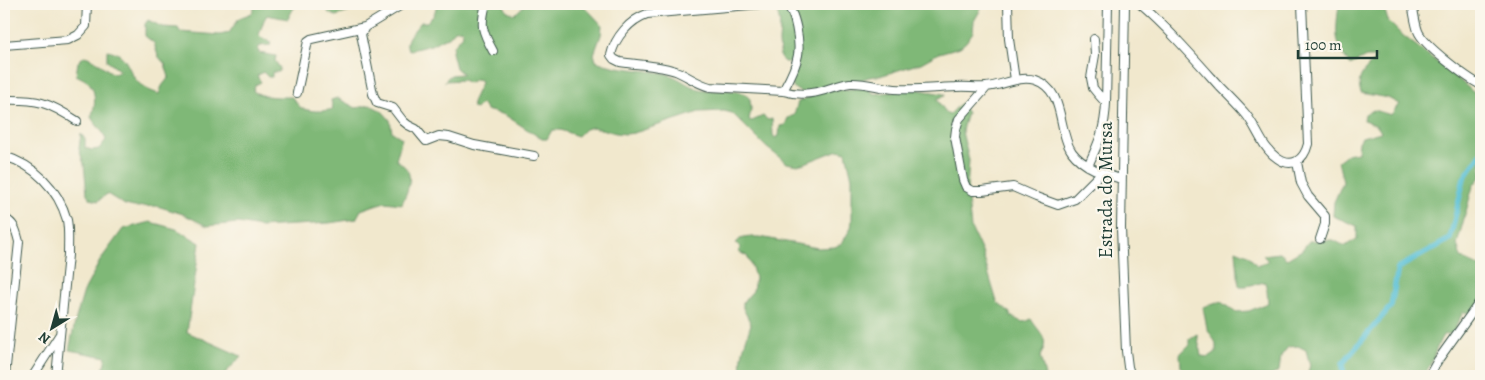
<svg xmlns="http://www.w3.org/2000/svg" width="1485" height="380" font-family="Alegreya,serif">
	<rect width="100%" height="100%" fill="#fbf7ec"/>
	<filter id="ink" filterUnits="userSpaceOnUse"><feTurbulence type="fractalNoise" baseFrequency=".02" numOctaves="2"/><feDisplacementMap in="SourceGraphic" scale="10" xChannelSelector="R" yChannelSelector="G"/><feConvolveMatrix kernelMatrix="1 2 1 2 8 2 1 2 1" color-interpolation-filters="sRGB"/></filter>
	<filter id="wash" filterUnits="userSpaceOnUse"><feTurbulence type="fractalNoise" baseFrequency=".0096" numOctaves="4" result="noise"/><feDisplacementMap in="SourceGraphic" scale="20" xChannelSelector="R" yChannelSelector="G"/><feGaussianBlur stdDeviation="1.12" result="paint"/><feColorMatrix in="noise" values="0 0 0 0 0 0 0 0 0 0 0 0 0 0 0 0 0 1.4 0 .05"/><feComposite in="paint" operator="in"/></filter>
	<g filter="url(#wash)">
		<rect width="100%" height="100%" fill="#f1e8cd"/>
		<path fill="#7fb877" stroke="#4f7a56" d="M256,4H299L293,9L288,19L267,15L264,20L259,35L262,38L270,42L271,45L260,46L258,49L259,53L276,56L275,61L280,68L279,72H272V77H268L263,72L257,76L261,82L255,85L253,91C263,98 280,97 292,97C294,100 297,104 300,107C307,112 324,112 333,109L331,100L337,98L356,108L370,105L382,111L390,120L392,132L402,138L396,160C417,172 409,186 402,204L385,202L375,205L361,210L356,219L329,223L260,227L238,223L207,226L183,214L157,206L134,207L125,205L107,194L98,201L91,199L87,194L84,164L79,149L81,134L85,139V148L92,150L99,149L106,140C104,131 96,126 91,117C95,108 97,94 90,84C87,80 80,77 76,75L78,62L84,56C93,57 105,69 114,74L120,71L107,61V50C131,54 125,71 141,85C145,89 153,92 159,94L162,86L169,77L165,64L158,56L154,43L145,36V24L148,20L162,27L178,28L180,32L220,35L229,33L239,18L252,13Z
			M324,4H352L349,12L336,16L329,13Z
			M437,4H503L507,11L515,14L526,4L584,6L602,25L601,35L594,54L596,61C618,70 644,69 667,74C679,77 687,86 699,89C714,93 739,85 750,99L751,109L749,120L752,121L763,116L768,120L772,119L773,135L775,138L779,136L780,126L785,125L788,118L794,115L798,102L815,94C802,92 797,94 790,82L794,64L792,62H784L780,58C780,53 779,47 779,42C780,28 783,8 765,5L691,11L668,8L653,10L647,7L646,4H982L981,9L974,21L973,32L966,42L960,47L939,53L921,63L883,75L869,77L831,91L861,88L867,89L875,94L900,91L911,84L920,90L944,94L945,96L938,98L937,100L948,115C955,112 957,103 965,102L963,107L967,113L963,126L962,132L969,160L967,191L971,228L982,252L997,302L1010,313V316C1019,320 1022,325 1031,319C1039,333 1051,338 1040,356L1045,376H743C738,359 746,341 751,324L743,308V302L753,291L755,278L752,267L747,256L739,252L740,247L736,243L740,239L749,237H760L818,248L835,247L842,243L851,228L852,220V178L846,152L838,150L805,163L797,165L787,163L766,147L732,113L724,111L699,112L634,133L626,134L616,133L593,127L585,129L578,136L560,130H552L547,139H542L505,115L486,110L482,103L476,109L473,108L472,102L481,83L480,80L476,79L468,83L463,80L444,81L451,75L463,74L456,68L452,52L453,46L463,35L462,29L455,30L449,37L442,39L431,45L411,50L408,49C403,39 415,30 421,22H427L434,15Z
			M1339,4H1383L1388,21L1401,34L1455,76L1481,99V176L1473,186L1457,244L1461,258L1481,267V314L1463,312L1453,333L1443,335C1435,348 1433,364 1423,376H1307L1310,365L1306,350L1298,346L1288,347L1281,356L1279,371L1271,376H1184L1181,367L1180,354L1189,345V339L1197,334L1201,356L1209,357L1216,352V343L1207,328L1203,307L1221,302L1235,312L1249,311L1268,303L1267,290L1265,282L1246,286H1239L1236,250L1248,255L1257,266L1268,261L1263,255L1280,253L1287,259L1302,250L1309,241L1333,240L1345,246L1357,239V226L1333,216L1334,202L1343,182L1338,161L1347,154L1358,152L1359,142L1362,137L1381,132L1377,126L1364,120L1365,114L1374,110L1391,115L1399,104L1388,98L1361,93C1355,75 1366,72 1376,57H1366L1350,65C1333,42 1336,31 1339,4Z
			M150,222L176,229L200,243L187,332L241,356L223,376H102L106,357L69,350L76,318L84,291L101,259L123,229Z"/>
		<g fill="none" stroke-linecap="round" stroke-linejoin="round">
			<path stroke="#57bfd5" stroke-width="5.5" d="M1343,376V363L1391,306L1398,268L1450,239L1464,178L1481,154"/>
		</g>
	</g>
	<g filter="url(#ink)">
		<g fill="none" stroke-linecap="round" stroke-linejoin="round">
			<defs>
				<path id="minor" d="M403,4L365,27L361,34L373,94L377,103L393,108L403,121L408,125L416,129L426,141L439,136L449,137L474,145L534,156
					M486,4C480,26 482,31 493,51
					M761,4L647,14C630,20 615,37 611,55L614,59L620,62C638,65 661,65 678,72C689,77 698,84 710,87L783,91C800,96 815,94 831,88C837,86 844,84 850,83C865,82 880,88 895,89C915,90 935,88 956,87C966,86 976,88 986,87C1002,86 1019,75 1035,80C1066,90 1057,131 1072,152C1083,167 1104,174 1121,179
					M1008,4L1009,39L1015,80
					M1125,4L1121,228L1126,351L1128,367L1131,376
					M1140,4C1169,29 1194,58 1220,87C1228,95 1236,103 1244,112C1257,126 1261,147 1277,158C1292,169 1304,160 1308,144L1302,4
					M1412,4C1414,13 1415,23 1418,31C1423,45 1467,78 1481,85
					M4,45L68,40L78,35L86,26L87,4
					M987,87L959,119L956,129L955,137L963,180L966,187L973,191H982L1013,187L1036,197L1058,205L1075,199L1101,173
					M783,91C789,80 796,68 798,55C800,43 796,11 785,4
					M297,93L308,41L311,39L365,27
					M4,100C38,99 48,102 77,121
					M1106,103L1108,4
					M4,156C34,165 58,188 67,220C69,231 68,243 68,255L56,376
					M1297,162L1301,183L1308,196L1325,216V224L1320,239
					M1088,166C1099,142 1105,129 1106,103L1097,93L1093,88L1091,78L1095,55L1094,39
					M4,218C15,224 16,230 19,242L5,376
					M33,376L60,334
					M1429,376L1438,360L1481,300"/>
			</defs>
			<use href="#minor" stroke="#3e574b" stroke-width="10"/>
			<use href="#minor" stroke="#fff" stroke-width="8"/>
		</g>
	</g>
	<g text-anchor="middle" dominant-baseline="central" stroke-width="4.5" stroke-linejoin="round" paint-order="stroke">
		<g font-size="19" fill="#1f3d34" stroke="#fbf7ec">
			<text transform="translate(1106 190) rotate(-90)">Estrada do Mursa</text>
		</g>
	</g>
	<rect width="1485" height="380" fill="none" stroke="#fbf7ec" stroke-width="20"/>
	<g transform="translate(52 328) rotate(217)" stroke="#fbf7ec" stroke-width="4" paint-order="stroke">
	<path d="M0-4L9 19L0 12L-9 19Z" fill="#1f3d34"/>
	<text y="-8" font-size="14" font-weight="bold" text-anchor="middle" fill="#1f3d34">N</text>
	</g>
	<path d="M1298 50v8h79v-8" fill="none" stroke="#1f3d34" stroke-width="2.5"/>
	<text x="1305" y="50" font-size="15" fill="#1f3d34" stroke="#fbf7ec" stroke-width="4" paint-order="stroke">100 m</text>
</svg>
